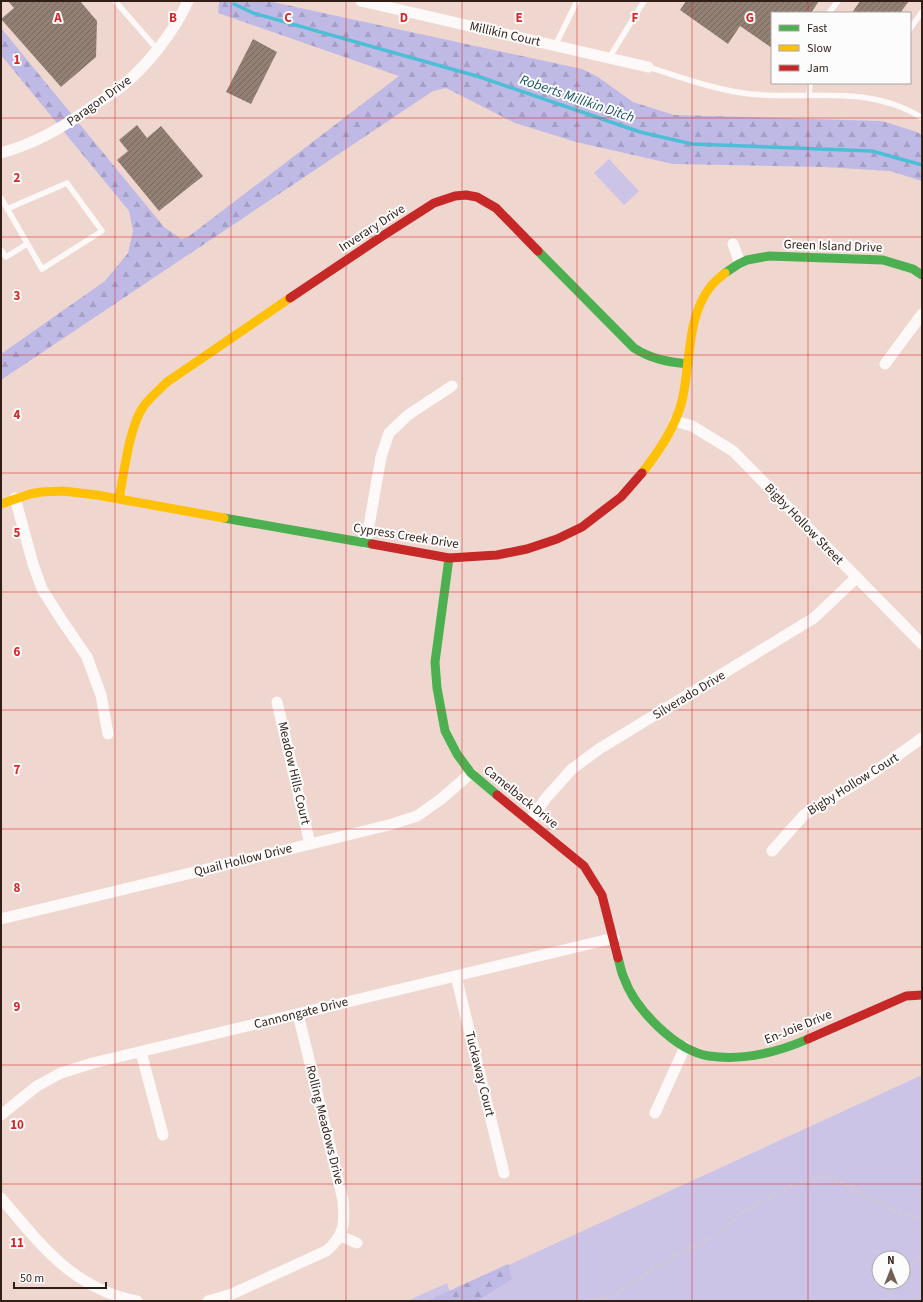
<svg xmlns="http://www.w3.org/2000/svg" width="923" height="1302" font-family="'Source Sans 3',sans-serif">
	<defs>
		<pattern id="forest-firs" width="22" height="20" patternUnits="userSpaceOnUse"><rect width="22" height="20" fill="#bfb9e6"/><path d="M5 1l3.5 6h-7zM16 11l3.5 6h-7z" fill="#a59fc5"/></pattern>
		<pattern id="building-hatch" width="6" height="6" patternUnits="userSpaceOnUse"><rect width="6" height="6" fill="#938075"/><path d="M-1 1l2-2M0 6l6-6M5 7l2-2" fill="none" stroke="#79685f"/></pattern>
	</defs>
	<rect width="100%" height="100%" fill="#efd7cf"/>
	<path fill="#cbc4e7" fill-rule="evenodd" d="M609,159L639,191L624,205L594,173Z
		M922,1075V1301H407L447,1283L450,1292ZM879,1258H903V1282H879Z"/>
	<path fill="url(#forest-firs)" d="M219,1H268L582,69L598,77L633,102L674,115L882,121L917,132L922,135V181L890,171L823,167L673,164L576,142L515,123L446,88L433,91L1,380V354L105,281L128,253L133,231L129,211L1,55V28L164,227L181,239L188,237L399,76L218,13Z
		M508,1264L512,1279L477,1301H427Z"/>
	<g fill="none" stroke-linecap="round" stroke-linejoin="round">
		<path stroke="#4cbed5" stroke-width="3.5" d="M234,4L253,13L480,77L640,132L692,144L872,151L922,165"/>
	</g>
	<path fill="url(#building-hatch)" d="M8,1H80L97,21L96,57L61,87L1,19L14,8Z
		M686,1H819L811,13H772V48L740,26L728,44L680,10Z
		M860,1H909L900,13H852Z
		M253,39L277,52L251,104L226,92Z
		M137,125L147,138L161,126L203,176L159,211L117,160L128,151L119,140Z"/>
	<g fill="none" stroke-linecap="round" stroke-linejoin="round">
		<path stroke="#d3ccc9" stroke-width="2" stroke-dasharray="3 3" stroke-linecap="butt" d="M903,1277L917,1258L922,1254
			M581,1301L610,1297L676,1255L709,1239L719,1233L734,1221L741,1212L805,1180L819,1177L835,1179L894,1211L922,1219
			M885,1301L899,1282"/>
		<path stroke="#fdf9f8" stroke-width="5.5" d="M115,1L157,49
			M829,13L838,1
			M910,29L922,12
			M555,46L577,1
			M609,58L644,1
			M648,67C681,77 715,90 750,94C808,100 871,84 922,118
			M809,95L810,83
			M1,198L42,269L102,231L67,183L7,209
			M1,250L6,257L27,244"/>
		<path stroke="#fdf9f8" stroke-width="11" d="M361,1L648,67
			M1,153C36,143 60,129 90,108C100,101 111,95 121,87C147,66 174,32 188,1
			M733,244L740,263
			M885,364L922,314
			M675,421L692,426L733,451L922,644
			M15,498L33,564L42,589L61,619L87,657L101,695L108,734
			M366,543L381,457L389,433L408,415L452,386
			M277,702L310,844
			M530,821L546,798L572,769L599,749L814,618L856,578
			M772,851L804,815L870,775L922,738
			M1,919L389,825L417,816L441,799L471,773
			M456,976L504,1173
			M141,1052L163,1135
			M655,1113L685,1047
			M1,1115L37,1086L61,1073L93,1063L614,938
			M1,1198C41,1245 73,1289 137,1301
			M340,1236L357,1243
			M208,1301L232,1294L326,1251C345,1236 345,1222 343,1200L298,1014"/>
		<path stroke="#4caf50" stroke-width="9" d="M538,251L634,348C651,359 668,362 688,364
			M725,273L737,265L747,260L769,256L883,260L913,269L922,275
			M224,518L372,544
			M449,558L435,662L437,688L445,731L457,754L471,773L497,795
			M618,958C620,964 621,972 624,978C635,1009 676,1051 709,1056C744,1061 776,1053 808,1039"/>
		<path stroke="#ffc107" stroke-width="9" d="M642,473C659,451 675,428 682,401C691,363 686,317 711,286C715,281 720,277 725,273
			M119,499C124,473 129,428 143,407C150,397 159,390 167,382L290,298
			M1,504L30,494L41,492L63,491L97,495L224,518"/>
		<path stroke="#c62828" stroke-width="9" d="M290,298L381,237L434,203L455,196L466,195L477,197L496,208L538,251
			M372,544L449,558L497,555L527,549L557,539L582,527L621,497L642,473
			M497,795L584,866L602,895L618,958
			M808,1039L906,996L922,995"/>
	</g>
	<path fill="none" stroke="#d62828" stroke-width="1" stroke-opacity="0.55" d="M115,1V1301M231,1V1301M346,1V1301M462,1V1301M577,1V1301M692,1V1301M808,1V13M808,83V1301M1,118H922M1,237H922M1,355H922M1,473H922M1,592H922M1,710H922M1,829H922M1,947H922M1,1065H922M1,1184H922"/>
	<g text-anchor="middle" dominant-baseline="central" stroke-width="4" stroke-linejoin="round" paint-order="stroke">
		<g font-size="13" fill="#311e17" stroke="#fcfcfc">
			<text transform="translate(505 34) rotate(13)">Millikin Court</text>
			<text transform="translate(99 101) rotate(-36)">Paragon Drive</text>
			<text transform="translate(372 228) rotate(-33)">Inverary Drive</text>
			<text transform="translate(833 246) rotate(2)">Green Island Drive</text>
			<text transform="translate(804 524) rotate(46)">Bigby Hollow Street</text>
			<text transform="translate(406 536) rotate(9)">Cypress Creek Drive</text>
			<text transform="translate(689 695) rotate(-31)">Silverado Drive</text>
			<text transform="translate(294 773) rotate(77)">Meadow Hills Court</text>
			<text transform="translate(853 784) rotate(-32)">Bigby Hollow Court</text>
			<text transform="translate(521 797) rotate(39)">Camelback Drive</text>
			<text transform="translate(243 860) rotate(-14)">Quail Hollow Drive</text>
			<text transform="translate(301 1013) rotate(-14)">Cannongate Drive</text>
			<text transform="translate(798 1027) rotate(-22)">En-Joie Drive</text>
			<text transform="translate(480 1074) rotate(76)">Tuckaway Court</text>
			<text transform="translate(325 1125) rotate(76)">Rolling Meadows Drive</text>
		</g>
		<g font-size="14" font-style="italic" fill="#1a5463" stroke="#fcfcfc">
			<text transform="translate(577 99) rotate(19)">Roberts Millikin Ditch</text>
		</g>
	</g>
	<g font-size="13" text-anchor="middle" font-weight="bold" fill="#d62828" stroke="#fcfcfc" stroke-width="4" stroke-linejoin="round" paint-order="stroke">
		<text x="58" y="22">A</text>
		<text x="173" y="22">B</text>
		<text x="288" y="22">C</text>
		<text x="404" y="22">D</text>
		<text x="519" y="22">E</text>
		<text x="635" y="22">F</text>
		<text x="750" y="22">G</text>
		<text x="17" y="64">1</text>
		<text x="17" y="182">2</text>
		<text x="17" y="300">3</text>
		<text x="17" y="419">4</text>
		<text x="17" y="537">5</text>
		<text x="17" y="656">6</text>
		<text x="17" y="774">7</text>
		<text x="17" y="892">8</text>
		<text x="17" y="1011">9</text>
		<text x="17" y="1129">10</text>
		<text x="17" y="1247">11</text>
	</g>
	<rect width="923" height="1302" fill="none" stroke="#311e17" stroke-width="4"/>
	<rect x="771" y="12" width="140" height="72" fill="#fcfcfc" stroke="#aba3a0"/>
	<rect x="779" y="25" width="20" height="6" fill="#4caf50" stroke="#aba3a0"/>
	<text x="807" y="32" font-size="12" fill="#311e17">Fast</text>
	<rect x="779" y="45" width="20" height="6" fill="#ffc107" stroke="#aba3a0"/>
	<text x="807" y="52" font-size="12" fill="#311e17">Slow</text>
	<rect x="779" y="65" width="20" height="6" fill="#c62828" stroke="#aba3a0"/>
	<text x="807" y="72" font-size="12" fill="#311e17">Jam</text>
	<g transform="translate(891 1270)"><circle r="19" fill="#fcfcfc" stroke="#aba3a0"/>
	<path d="M0-3L7 15L0 10L-7 15Z" fill="#745f57"/>
	<text y="-6" font-size="11" font-weight="bold" text-anchor="middle" fill="#311e17">N</text>
	</g>
	<path d="M14 1282v6h92v-6" fill="none" stroke="#311e17" stroke-width="2"/>
	<text x="20" y="1282" font-size="12" fill="#311e17" stroke="#fcfcfc" stroke-width="3" paint-order="stroke">50 m</text>
</svg>
